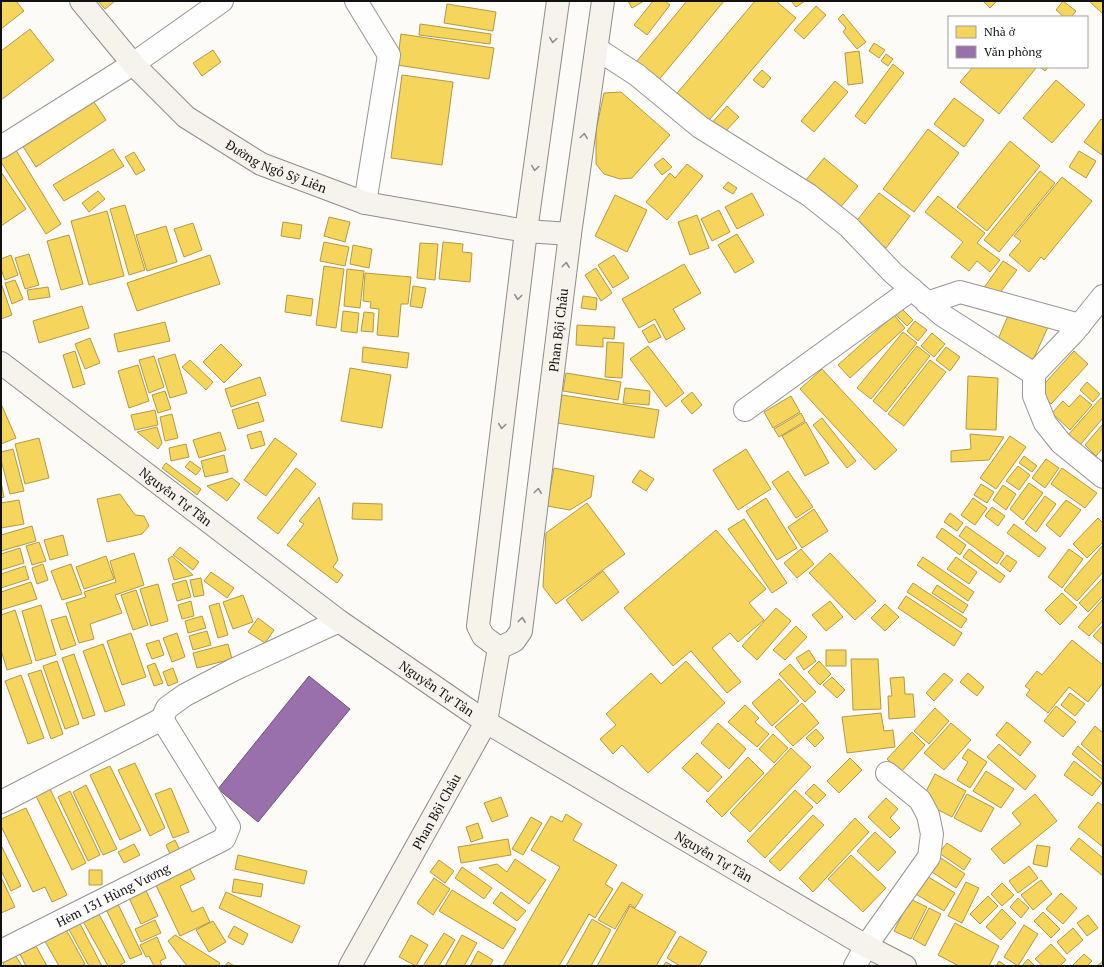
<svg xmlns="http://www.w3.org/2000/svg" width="1104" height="967" font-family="'PT Serif',serif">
	<rect width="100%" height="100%" fill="#fdfbf7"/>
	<path fill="#f6d55c" stroke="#b19a46" d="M1,1H16L24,11L1,29Z
		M98,1H115L105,9Z
		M628,1H644L632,8Z
		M653,1H665L670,5L647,35L634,25Z
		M687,1H724L658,81L636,62Z
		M755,1H776L796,18L705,125L673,98Z
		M791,1H805L796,7Z
		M983,1H997L990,8Z
		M1063,1L1076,11L1071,17H1064L1056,10Z
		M1089,1H1103V14Z
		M447,4L496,12L493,31L444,23Z
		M816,6L826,15L804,39L794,30Z
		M843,14L866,42L857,49L843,32L846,28L838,19Z
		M420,24L491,34L490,44L419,35Z
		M30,29L54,60L1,100V51Z
		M401,34L494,48L489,79L397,65Z
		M874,43L885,50L879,58L869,51Z
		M213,50L221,62L202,76L193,63Z
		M859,51L863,83L848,85L845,53Z
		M886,54L893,59L888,66L881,61Z
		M893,64L904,73L865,124L855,116Z
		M973,67H1034L1036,68L999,114L960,82Z
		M1040,67H1048L1045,71Z
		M762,70L771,78L763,88L753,80Z
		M402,75L453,82L442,165L391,158Z
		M1056,80L1085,105L1052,143L1023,118Z
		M835,81L848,92L814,132L801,121Z
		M621,92L670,135L632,178L620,179L604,174L596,164V130L604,93Z
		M954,98L984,120L964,147L934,124Z
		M92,99L106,120L36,167L22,145Z
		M727,106L739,117L721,136L709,126Z
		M1101,119L1103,121L1102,155L1084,142Z
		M928,129L959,153L914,212L883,189Z
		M1010,141L1040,166L987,231L957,207Z
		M14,147L61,224L46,234L1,162V155Z
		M113,149L124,166L64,201L53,185Z
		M1079,151L1096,161L1086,178L1069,167Z
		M134,152L145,170L136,175L125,157Z
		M663,158L672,167L662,175L654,165Z
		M824,158L858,186L835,214L801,186Z
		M687,164L703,176L667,220L646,202L670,173L675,178Z
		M1040,171L1055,183L999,252L984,240Z
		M1,172L26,209L1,226Z
		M1062,177L1092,201L1044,260L1041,257L1029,272L1009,255L1021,241L1014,236Z
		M728,182L737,188L733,194L723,188Z
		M98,191L105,199L89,212L82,203Z
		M752,193L764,215L737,229L725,207Z
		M879,193L910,216L886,248L854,224Z
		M615,195L647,210L627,252L595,236Z
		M938,196L985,233L977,243L1000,260L990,272L977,261L969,271L951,257L963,242L925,212Z
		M125,205L145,270L129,275L110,209Z
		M719,210L730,232L712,241L701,219Z
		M107,211L124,276L89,285L71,221Z
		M697,215L709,248L690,255L678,222Z
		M329,217L350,222L345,242L324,236Z
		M283,222L302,225L300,239L281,236Z
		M193,223L202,250L184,257L174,229Z
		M166,226L177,262L147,271L136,235Z
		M737,234L754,262L735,273L718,245Z
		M69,235L83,284L61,290L47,241Z
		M324,242L349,247L345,266L320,261Z
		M443,242L463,244L462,252L472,253L470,282L439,279Z
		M420,243L438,244L435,280L417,278Z
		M353,245L372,249L369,268L350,264Z
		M29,254L39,285L25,289L15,258Z
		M11,255L18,275L5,280L1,269V259Z
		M210,255L220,284L137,311L127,283Z
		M614,255L629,278L613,288L598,265Z
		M1003,261L1017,270L996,298L983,289Z
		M684,264L701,293L673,309L685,329L666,340L655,319L639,328L622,299Z
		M324,266L344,269L336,328L316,325Z
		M596,268L612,293L601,301L585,275Z
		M347,269L364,271L360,308L344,306Z
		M365,273L411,277L408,304H401L398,337L377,335L379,309L370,308L371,302L363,301Z
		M15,280L23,299L12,304L5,283Z
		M1,283L12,315L1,319Z
		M413,286L426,288L422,308L410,306Z
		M48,287L50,297L29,300L27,290Z
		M287,295L313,299L311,316L285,312Z
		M583,296L597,298L596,310L581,308Z
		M82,306L89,328L39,343L33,321Z
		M902,309L913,320L907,326L896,315Z
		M343,311L359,313L357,333L341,331Z
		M1010,311L1048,327L1033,360L996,344Z
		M364,312L374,313L373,332L361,331Z
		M894,315L905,328L850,378L838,365Z
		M915,321L927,330L918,341L907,331Z
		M165,322L170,341L118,352L114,334Z
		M654,324L661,337L649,343L642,331Z
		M577,325L615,327L614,339L603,338V347L576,345Z
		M903,332L917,343L871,399L857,388Z
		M932,333L945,344L934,357L921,346Z
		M90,338L100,363L85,369L75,344Z
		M607,342L624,343L622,378L605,377Z
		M221,344L242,365L224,383L203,362Z
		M648,346L684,393L666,407L630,359Z
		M917,346L930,356L886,412L873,401Z
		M363,347L409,353L407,368L362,362Z
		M946,347L960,357L950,371L936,360Z
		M75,351L85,384L73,388L63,355Z
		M1074,351L1088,364L1051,404L1037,392Z
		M175,354L187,393L170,398L158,359Z
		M154,356L164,387L149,393L139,360Z
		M190,360L213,382L206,390L182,367Z
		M930,360L946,372L904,426L888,414Z
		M138,365L149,401L129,408L118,371Z
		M350,368L391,375L382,428L341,421Z
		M822,369L897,450L875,470L800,389Z
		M566,373L621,382L618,400L563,391Z
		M968,376L998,378L996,430L966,429Z
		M260,377L266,395L231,407L225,389Z
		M1087,382L1100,394L1093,402L1080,390Z
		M625,388L650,391L649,405L623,403Z
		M165,391L171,409L158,413L152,395Z
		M692,392L702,405L692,414L681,401Z
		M562,395L659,410L654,438L557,423Z
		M1080,395L1092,405L1070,430L1052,413L1063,401L1069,407Z
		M791,396L800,412L773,428L764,412Z
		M1101,398L1103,399V418L1080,445L1068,435Z
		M258,402L264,421L238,429L232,410Z
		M2,406L16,438L1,444V407Z
		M155,410L158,425L135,430L131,415Z
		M801,413L805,421L779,437L774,429Z
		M172,414L178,438L165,441L160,417Z
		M822,418L856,461L847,468L813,425Z
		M806,422L829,463L805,476L782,436Z
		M1102,425L1103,448L1096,456L1085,445Z
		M157,427L162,443L158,449L137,432Z
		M261,431L265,445L251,449L247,435Z
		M220,432L226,450L199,458L193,440Z
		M970,434L1004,437L989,460L951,462V451L971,449Z
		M1010,436L1026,447L996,489L980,478Z
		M39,438L49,478L25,484L15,444Z
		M275,438L297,454L266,496L244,480Z
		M186,444L189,457L171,461L169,448Z
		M13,449L24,491L10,494L1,460V452Z
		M746,449L771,489L738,510L713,470Z
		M224,455L228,472L205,477L201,461Z
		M1024,456L1037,466L1032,472L1019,463Z
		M1046,459L1059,468L1045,488L1032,478Z
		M190,461L201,469L196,475L185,467Z
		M166,463L201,489L197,495L162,468Z
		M1018,466L1030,475L1019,490L1006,481Z
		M296,468L316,484L278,534L257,518Z
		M554,468L594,476L591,497L570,510L547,506Z
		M1062,468L1097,493L1085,508L1051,484Z
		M640,470L654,479L646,491L632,482Z
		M788,471L813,507L796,518L772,482Z
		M232,478L240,484L227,501L207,486Z
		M1,482L4,497L1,498Z
		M1029,483L1043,493L1023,520L1010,509Z
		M981,484L994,492L987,503L974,495Z
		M1003,485L1016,494L1006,510L993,500Z
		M120,494L135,515L144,516L149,526L142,534L107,542L97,499Z
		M1045,496L1056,504L1036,532L1025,523Z
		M319,497L338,560L333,567L343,575L337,583L287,545L304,524L299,521Z
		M766,498L797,548L777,560L746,511Z
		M973,498L987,508L975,525L961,515Z
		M19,500L24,524L1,528V503Z
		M1066,500L1081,510L1060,537L1046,525Z
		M353,503L382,504V520L352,519Z
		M587,503L625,554L556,604L543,587L546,533Z
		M992,507L1005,516L998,526L985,516Z
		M814,509L828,531L802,548L788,527Z
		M950,513L963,523L957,531L944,522Z
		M1098,518L1103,523V542L1087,558L1073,544Z
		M744,519L787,583L772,593L728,529Z
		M1014,524L1046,548L1039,557L1007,533Z
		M32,526L36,541L1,551V535Z
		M966,526L1004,553L997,564L959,536Z
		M942,528L966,545L960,555L936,537Z
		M716,530L766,589L749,603L764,620L738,642L730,633L712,648L741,682L727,693L691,651L673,666L624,608Z
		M63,535L68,555L50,560L44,540Z
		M39,542L46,561L32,565L26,546Z
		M1103,545V572L1077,601L1064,590Z
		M180,547L199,562L193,570L173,555Z
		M20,548L24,563L1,570V554Z
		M801,549L814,564L797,578L784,563Z
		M969,549L1005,576L1000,583L963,557Z
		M1069,549L1083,559L1062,588L1048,577Z
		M134,553L144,585L115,595L122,613L90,624L94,639L79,643L66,603L86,597L84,592L116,582L110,561Z
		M830,553L876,601L855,620L809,573Z
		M1007,555L1017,562L1010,572L1000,564Z
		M106,556L114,579L84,589L76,567Z
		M172,556L193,575L174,580L168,559Z
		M923,557L974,592L968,601L917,565Z
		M956,557L977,572L969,584L947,569Z
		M43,564L48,580L37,584L32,568Z
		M71,564L82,594L62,600L51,571Z
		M25,566L29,579L1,588V574Z
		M603,571L619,592L582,621L566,600Z
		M211,572L234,588L227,598L204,581Z
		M201,578L204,595L194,597L190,580Z
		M1103,578V596L1088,612L1079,603Z
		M186,580L191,597L177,601L172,584Z
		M31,582L37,599L1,610V592Z
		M913,583L967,619L961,628L907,592Z
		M158,584L168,621L151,626L140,589Z
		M937,585L968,605L963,613L932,593Z
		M136,590L148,625L133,630L121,595Z
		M1062,593L1077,607L1060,625L1045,610Z
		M243,595L253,622L233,629L223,602Z
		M906,596L962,633L954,646L898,608Z
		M1103,599V621L1089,636L1078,627Z
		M191,601L194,616L182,619L178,605Z
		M830,601L843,617L826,631L812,615Z
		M219,603L228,635L218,638L209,606Z
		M885,604L899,617L885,631L871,618Z
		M41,605L56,655L36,661L22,611Z
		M776,608L791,621L757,660L742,646Z
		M15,610L32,663L7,670L1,650V615Z
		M66,616L76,645L61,650L51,620Z
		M202,616L206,628L188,633L185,621Z
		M258,618L274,630L265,643L248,632Z
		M1103,625V645L1093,636Z
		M796,626L807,637L785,660L773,650Z
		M207,631L211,645L193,650L189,636Z
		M131,633L146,677L122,685L107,641Z
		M177,633L185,657L172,662L163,638Z
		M159,640L164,655L152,659L146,644Z
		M1072,640L1103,665V683L1088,702L1069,687L1048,713L1026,695L1030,690L1025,686L1037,671L1042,675Z
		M103,644L125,705L105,712L83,651Z
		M228,644L232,659L197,668L193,653Z
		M809,650L816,661L804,670L796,658Z
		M826,650H846V666H826Z
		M74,654L95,715L83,719L62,658Z
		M851,659H878L881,709L853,710Z
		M57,661L79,724L65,729L43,666Z
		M686,661L725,703L648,773L622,745L613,754L600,739L616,725L606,714L651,673L661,684Z
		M819,661L831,674L820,685L808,672Z
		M155,663L163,683L154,686L147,666Z
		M790,664L816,692L805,702L779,674Z
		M173,668L178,682L168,686L163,672Z
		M41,670L63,734L51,739L28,674Z
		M944,673L953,680L934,701L926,693Z
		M968,673L984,687L977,696L960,682Z
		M21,675L44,738L28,744L5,681Z
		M832,677L845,690L837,698L823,685Z
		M904,677L905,694H913L915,717L889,719L888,696H892L890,678Z
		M779,679L799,701L772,726L752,703Z
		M1070,693L1085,704L1075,716L1061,705Z
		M802,703L819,723L793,746L775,727Z
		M745,705L759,718L755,722L769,734L757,747L728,722Z
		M1056,706L1076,722L1063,737L1044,721Z
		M935,708L949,721L929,744L914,731Z
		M881,713L884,731L893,730L895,747L847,753L842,717Z
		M1007,722L1031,742L1020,756L996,735Z
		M718,723L746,749L729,769L701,743Z
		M951,723L971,740L944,770L924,753Z
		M1095,726L1103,733V763L1081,744Z
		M816,729L824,738L815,747L806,738Z
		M912,732L925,745L901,772L887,759Z
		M773,734L788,748L774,763L759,749Z
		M999,744L1036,776L1025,790L987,757Z
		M1078,746L1103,767V780L1072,754Z
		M791,748L811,767L750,832L730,813Z
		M968,749L987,762L970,788L957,780L968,762L962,758Z
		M697,753L722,777L708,792L682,768Z
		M748,757L764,773L722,817L706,801Z
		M850,758L862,770L839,793L827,781Z
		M1074,761L1102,783L1092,796L1064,775Z
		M135,763L165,828L150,836L118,770Z
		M110,766L141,830L120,840L90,775Z
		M986,771L1014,789L1001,808L973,791Z
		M935,774L966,791L952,817L921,801Z
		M814,784L826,795L817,804L805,793Z
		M86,785L117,849L103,855L73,792Z
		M49,787L86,863L72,870L35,794Z
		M171,788L189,832L173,838L155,794Z
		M795,790L813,807L765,858L747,841Z
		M70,791L100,855L88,861L58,797Z
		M967,794L994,808L981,832L954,818Z
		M1035,794L1057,821L1004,864L991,849L1021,824L1012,813Z
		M501,797L508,816L492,822L484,803Z
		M886,798L898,809L890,818L900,828L890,838L868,817Z
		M1098,802L1103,806V847L1078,827Z
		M26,808L67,895L52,902L45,887L33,892L1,826V819Z
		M566,814L582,824L573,840L617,865L605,884L613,889L595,918L589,914L559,966H503L560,867L531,850L551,816L562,822Z
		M813,815L824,825L780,871L769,861Z
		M531,817L542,823L523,855L512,849Z
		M855,818L869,832L813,892L799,878Z
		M478,823L483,838L471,842L466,827Z
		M875,832L896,852L878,871L857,851Z
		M1079,838L1103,858V876L1070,849Z
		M508,839L511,855L461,863L458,847Z
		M175,840L181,852L171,856L166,845Z
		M947,843L971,859L964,870L939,853Z
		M134,844L140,855L124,863L118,852Z
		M1,845L21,886L11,891L1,870Z
		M1037,845L1050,847L1047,867L1033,864Z
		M238,855L307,871L304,884L235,869Z
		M851,855L886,888L863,912L828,879Z
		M938,856L965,874L956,888L929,870Z
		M515,859L546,880L529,904L479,868L497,864L507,872Z
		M439,860L454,871L445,883L430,872Z
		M187,863L195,879L180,886L192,912L203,907L210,922L180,936L153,879Z
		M1029,866L1038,878L1018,893L1009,881Z
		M462,867L492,888L484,899L455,878Z
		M89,870H102V885H89Z
		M925,875L955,893L944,911L914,893Z
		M1,877L15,907L1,913Z
		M434,878L450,889L433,915L417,903Z
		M234,879L263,884L261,897L232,892Z
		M1041,880L1052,894L1033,910L1021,895Z
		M142,882L158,916L141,924L125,889Z
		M622,882L643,895L635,908L630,904L615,929L598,920Z
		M966,882L979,888L962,923L948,916Z
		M1002,883L1014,895L1002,906L991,894Z
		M452,890L516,929L503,949L439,911Z
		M226,892L300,926L292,943L219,908Z
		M501,892L526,911L517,921L493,903Z
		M1061,893L1077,908L1063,924L1046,909Z
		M114,896L142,954L130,959L102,901Z
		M988,896L998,906L980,924L970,914Z
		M1018,898L1029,908L1021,918L1010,907Z
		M910,899L927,907L911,939L894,931Z
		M630,906L676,932L656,966H597Z
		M95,907L125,962L119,966H108L80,916Z
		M929,908L941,914L925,946L913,939Z
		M1002,909L1016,923L1001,940L986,927Z
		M1043,912L1060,929L1051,938L1034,921Z
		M1088,915L1098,928L1087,936L1077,923Z
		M592,919L611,930L591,966H566Z
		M78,920L102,966H89L67,926Z
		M155,920L161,933L141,942L135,929Z
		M213,921L226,942L209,952L196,930Z
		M955,923L999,946L989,966H959L938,955Z
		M63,924L85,964L81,966H59L42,936Z
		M1024,925L1038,934L1018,966L1004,957Z
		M234,926L248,934L243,945L228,937Z
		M1073,928L1083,940L1067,954L1057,942Z
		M444,933L455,940L439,966H423Z
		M175,935L220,963L218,966H187L168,941Z
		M411,935L428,945L416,966L399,957Z
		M462,935L477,943L464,966H445Z
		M680,936L707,952L699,966H680L667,958Z
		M157,937L166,958L160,961L162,966H154L149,956L146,957L140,945Z
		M1051,944L1066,960L1060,966H1043L1035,959Z
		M36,946L47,966H26L20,954Z
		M12,950L22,966H4L1,957Z
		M478,951L493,960L490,966H470Z
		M1084,954L1092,961L1087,966H1072Z
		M1028,959L1035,966H1022Z
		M999,961L1006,966H996Z
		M1103,961V966H1097Z
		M228,962L234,966H225Z
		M666,962L673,966H663Z"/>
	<path fill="#9970ab" stroke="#70547d" d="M309,676L350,709L258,822L218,789Z"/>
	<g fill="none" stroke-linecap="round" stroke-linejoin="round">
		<defs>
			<g id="street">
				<path d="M356,1L389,55L365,203"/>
				<path d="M597,49L637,75L700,127L809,195L849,227L893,273L942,315L1034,374V396L1045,423L1061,443L1103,477"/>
				<path d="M1,147L133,64L222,1"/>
				<path d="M927,303L960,292L1080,325"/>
				<path d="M1034,374L1074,332L1103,296"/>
				<path d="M745,410L912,289"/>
				<path d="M1,802L162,719L167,708L185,695L233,670L339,621"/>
				<path id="s1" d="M1,951L224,839L229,827L162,719"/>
				<path d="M855,966L866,946L929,857L932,834L928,815L920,800L887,773"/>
			</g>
			<g id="secondary">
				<path id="s2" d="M81,1L133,64L186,117L261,164L365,203L526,231L570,234"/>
				<path id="s3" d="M1,363L339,621L486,722L866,946L905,966"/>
				<path id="s4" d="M499,648L514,641L521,631L570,234L603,1"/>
				<path d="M499,648L483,636L478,626L526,231L558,1"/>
				<path id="s5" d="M350,966L486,722L499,648"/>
			</g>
		</defs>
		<use href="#street" stroke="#979695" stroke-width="24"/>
		<use href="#secondary" stroke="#8e8d8b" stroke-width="24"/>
		<use href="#street" stroke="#fffefe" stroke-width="22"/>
		<use href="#secondary" stroke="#f5f3ec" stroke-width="22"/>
	</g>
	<defs><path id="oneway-chevron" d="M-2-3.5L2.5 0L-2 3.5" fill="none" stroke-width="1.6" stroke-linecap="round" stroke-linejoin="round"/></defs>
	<g stroke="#8e8d89">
		<use href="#oneway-chevron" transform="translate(553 40) rotate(98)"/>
		<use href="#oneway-chevron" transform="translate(584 136) rotate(-82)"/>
		<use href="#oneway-chevron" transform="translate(535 168) rotate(98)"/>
		<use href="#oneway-chevron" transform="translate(566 265) rotate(-83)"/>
		<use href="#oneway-chevron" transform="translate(518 297) rotate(97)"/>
		<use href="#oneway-chevron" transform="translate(502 426) rotate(97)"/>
		<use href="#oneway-chevron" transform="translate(538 491) rotate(-83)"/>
		<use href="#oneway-chevron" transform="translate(522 620) rotate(-83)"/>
	</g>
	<g text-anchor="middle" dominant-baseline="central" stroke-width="4" stroke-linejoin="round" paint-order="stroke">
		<g font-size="13" fill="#111" stroke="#fff">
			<text stroke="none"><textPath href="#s2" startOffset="260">Đường Ngô Sỹ Liên</textPath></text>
			<text stroke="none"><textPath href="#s4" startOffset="332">Phan Bội Châu</textPath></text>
			<text stroke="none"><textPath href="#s3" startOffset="220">Nguyễn Tự Tân</textPath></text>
			<text stroke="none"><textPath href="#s3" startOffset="544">Nguyễn Tự Tân</textPath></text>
			<text stroke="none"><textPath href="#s5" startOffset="177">Phan Bội Châu</textPath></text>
			<text stroke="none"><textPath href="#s3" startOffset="868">Nguyễn Tự Tân</textPath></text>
			<text stroke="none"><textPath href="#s1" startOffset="125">Hẻm 131 Hùng Vương</textPath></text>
		</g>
	</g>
	<rect width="1104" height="967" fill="none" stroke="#111111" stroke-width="4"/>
	<rect x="948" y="16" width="140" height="52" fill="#ffffff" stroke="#a0a0a0"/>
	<rect x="956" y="26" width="20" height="12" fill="#f6d55c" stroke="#a0a0a0"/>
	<text x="984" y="36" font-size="12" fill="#111111">Nhà ở</text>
	<rect x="956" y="46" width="20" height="12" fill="#9970ab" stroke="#a0a0a0"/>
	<text x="984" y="56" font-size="12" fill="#111111">Văn phòng</text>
</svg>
